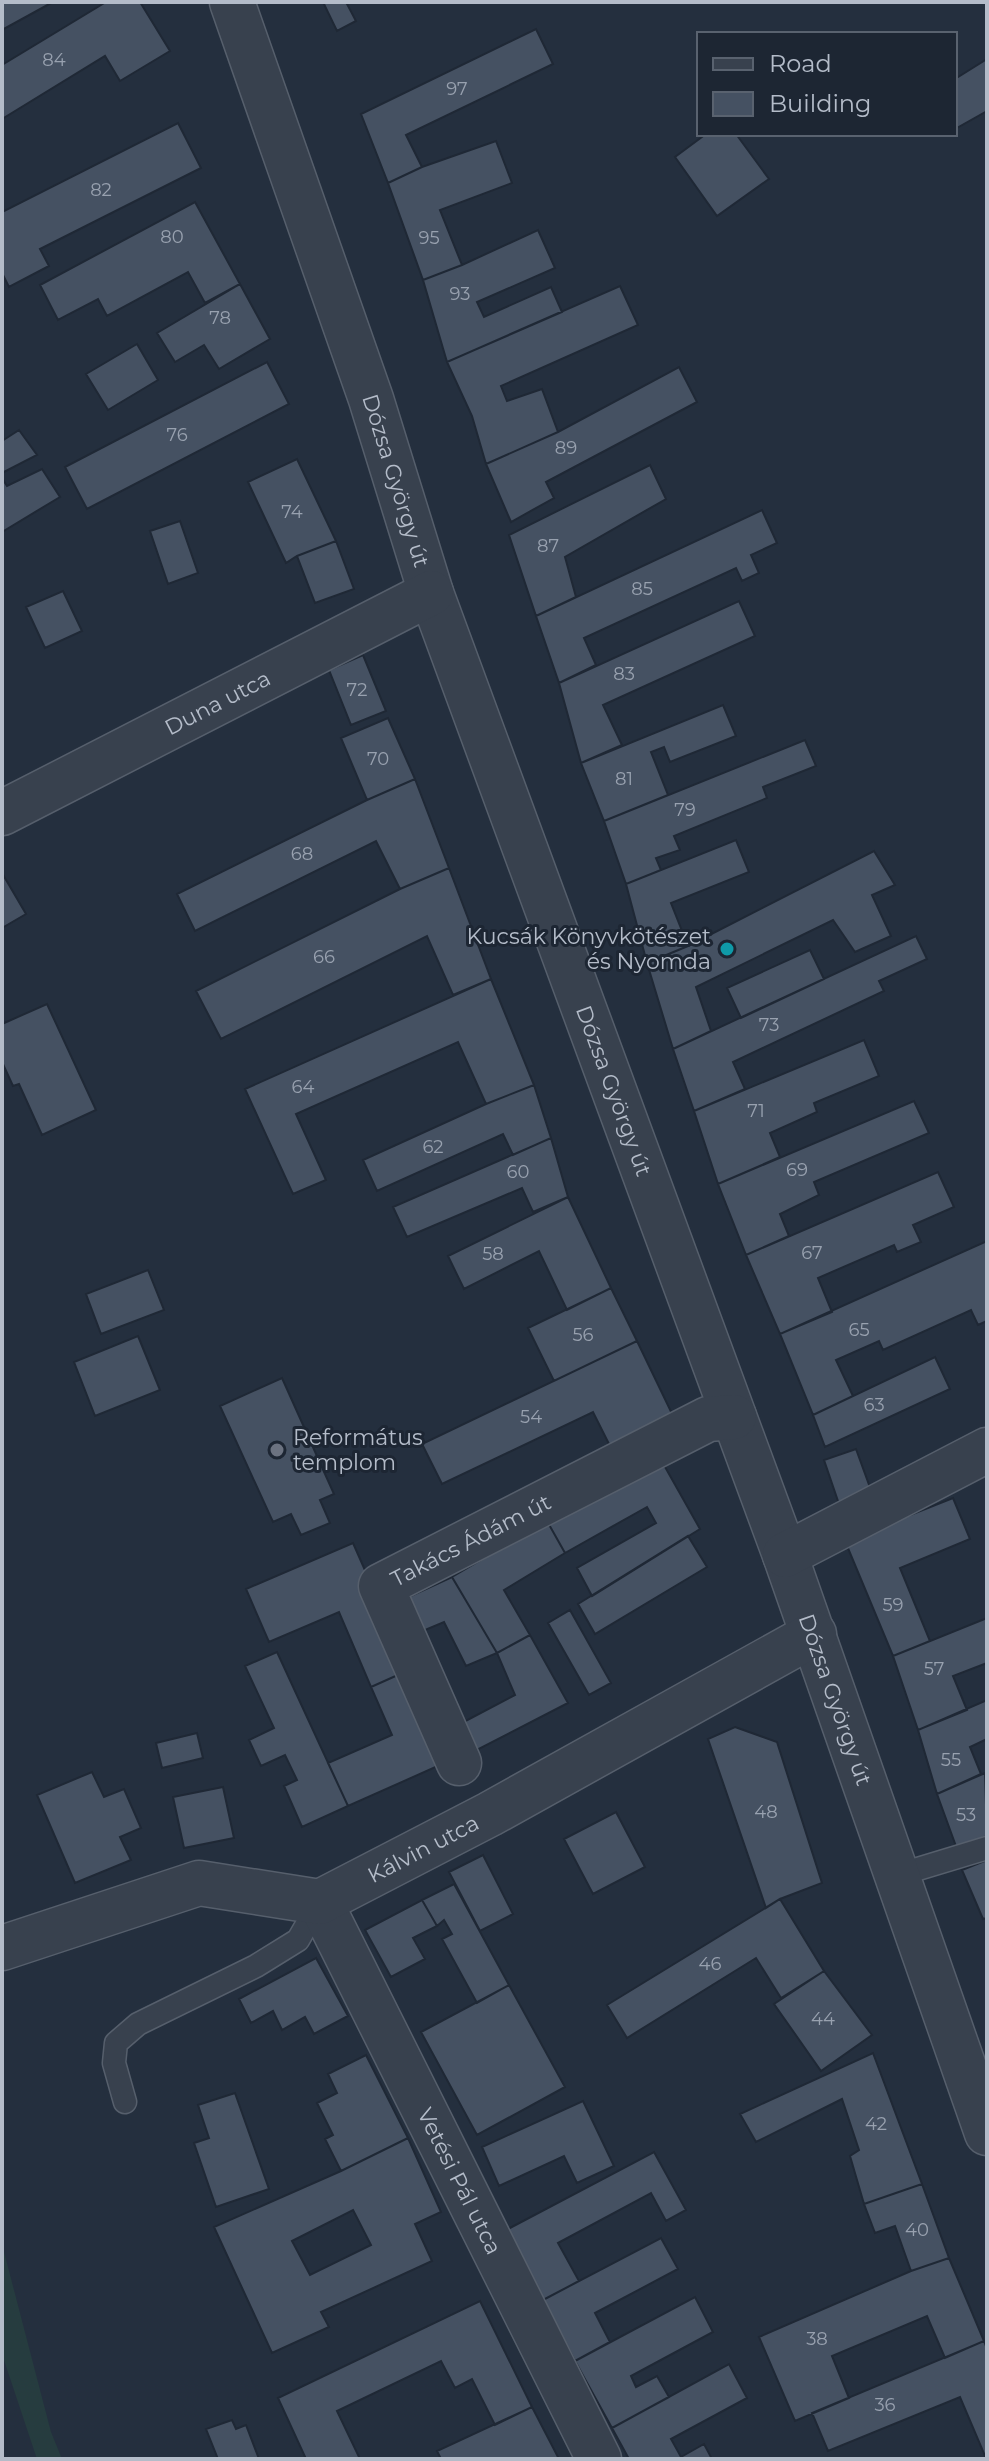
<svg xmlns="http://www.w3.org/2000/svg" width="989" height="2461" font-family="Montserrat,sans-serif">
	<rect width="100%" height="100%" fill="#242f3e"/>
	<path fill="#263c3f" d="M2,2244L51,2432L62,2459H37L2,2354Z"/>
	<path fill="#455162" stroke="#1f2835" stroke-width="2" fill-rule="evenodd" d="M2,2H53L2,30Z
		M106,2H140L170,51L120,81L105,56L2,119V65Z
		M323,2H346L356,21L337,31Z
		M536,29L553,64L406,135L422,167L388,183L361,114Z
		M987,59V111L955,129V79Z
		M178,123L201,168L40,249L49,266L9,287L2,273V212Z
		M706,134H736L769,179L717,216L675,157Z
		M496,141L512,183L440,210L462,265L423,280L388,183L422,167Z
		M195,202L240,284L205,303L188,272L107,316L98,299L58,320L40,285Z
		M538,230L555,268L477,302L484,317L551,287L562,312L447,362L423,280L462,265Z
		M240,284L270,339L219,369L204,345L175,362L157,333Z
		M620,286L638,325L501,386L507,401L542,389L558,432L486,464L472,416L447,362Z
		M137,344L158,380L108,410L86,374Z
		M267,362L289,404L87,509L65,467Z
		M679,367L697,402L546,482L554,498L511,522L486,464L558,432Z
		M19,430L37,455L2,473V441Z
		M297,459L336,541L297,556L286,563L248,482Z
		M650,465L666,499L565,557L576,597L536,616L509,535Z
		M42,469L60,497L2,532V478L7,486Z
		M762,510L777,543L751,555L759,573L742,581L736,568L584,638L596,665L559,683L536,616Z
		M180,521L198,573L168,584L150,531Z
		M336,541L354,589L315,603L297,556Z
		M63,591L82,631L45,648L26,607Z
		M739,601L755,636L603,705L622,745L581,763L559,683Z
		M363,655L386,711L351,725L329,670Z
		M723,705L736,736L670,762L664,747L651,752L668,795L604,821L581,763Z
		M388,718L415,779L367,800L341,738Z
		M805,740L816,766L763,787L767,798L674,836L680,850L656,858L661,870L626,884L604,821Z
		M415,779L449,868L400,889L376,841L195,931L177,894L367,800Z
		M736,840L749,872L671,903L688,946L647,963L626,884Z
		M874,851L895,885L872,895L891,936L855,952L833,920L696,987L711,1031L673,1049L647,963L688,946Z
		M449,868L491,979L453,995L427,936L221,1039L196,991L400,889Z
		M2,873L26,914L2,928Z
		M916,936L927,959L879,981L884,991L733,1062L745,1089L694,1111L673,1049Z
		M810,950L824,979L741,1018L727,988Z
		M491,979L534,1085L486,1104L458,1042L296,1114L326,1180L293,1194L245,1089Z
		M47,1004L96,1110L42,1135L19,1084L13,1086L2,1062V1024Z
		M864,1040L879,1076L814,1103L817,1112L770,1133L780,1157L718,1184L694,1111Z
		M534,1085L551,1138L513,1155L503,1134L377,1191L363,1160L486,1104Z
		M914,1101L929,1133L814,1182L819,1195L780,1214L789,1236L746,1255L718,1184Z
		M551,1138L568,1197L533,1212L522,1188L407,1237L393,1207Z
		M938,1172L954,1207L913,1225L921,1242L897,1252L894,1245L818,1278L832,1312L780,1334L746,1255Z
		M568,1197L611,1288L567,1310L539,1251L464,1289L448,1256Z
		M987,1241V1321L978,1325L971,1310L883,1350L879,1341L836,1360L853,1396L813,1415L780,1334Z
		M148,1270L164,1310L101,1334L86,1294Z
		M611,1288L637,1341L554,1381L528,1328Z
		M138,1336L160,1390L95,1416L74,1362Z
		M637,1341L676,1422L613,1452L593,1412L442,1484L422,1444Z
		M935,1357L950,1389L825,1447L813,1415Z
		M282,1378L334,1494L320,1500L330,1523L301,1535L291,1514L273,1522L220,1406Z
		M856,1449L872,1493L839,1504L824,1460Z
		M660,1458L700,1529L592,1596L577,1568L656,1523L647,1507L565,1553L547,1521Z
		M953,1498L970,1539L900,1568L930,1641L893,1656L845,1541Z
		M547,1521L565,1553L504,1590L530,1635L497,1653L452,1577Z
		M688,1536L707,1567L595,1634L578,1604Z
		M353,1543L409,1670L371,1687L339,1612L269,1642L246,1589Z
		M452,1577L497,1653L466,1666L444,1622L418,1633L402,1600Z
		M570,1610L611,1683L589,1695L548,1623Z
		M987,1618V1663L953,1676L967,1710L918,1730L893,1656Z
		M530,1635L568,1703L471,1753L456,1726L515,1695L497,1653Z
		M277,1652L348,1806L302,1827L284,1786L297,1780L285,1755L261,1766L249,1740L274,1728L245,1666Z
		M409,1670L449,1761L348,1806L328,1763L392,1735L371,1687Z
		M987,1700V1739L970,1747L981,1774L937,1794L918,1730Z
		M735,1727L777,1742L822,1883L780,1899L766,1908L708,1739Z
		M197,1733L203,1758L162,1768L156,1743Z
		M92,1772L104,1797L124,1789L141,1828L120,1837L131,1860L75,1883L37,1795Z
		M985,1773L987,1836L957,1849L937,1794Z
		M223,1787L234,1838L184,1848L173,1797Z
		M616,1812L645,1867L593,1894L564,1839Z
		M483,1855L513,1914L480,1931L449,1872Z
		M987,1860V1918L983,1919L962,1870Z
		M454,1884L509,1985L477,2003L442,1939L452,1934L444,1920L437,1926L422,1900Z
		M780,1899L824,1971L781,1998L756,1958L627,2038L607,2005Z
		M422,1900L437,1926L413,1938L425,1959L391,1977L365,1930Z
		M316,1958L348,2016L314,2034L305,2017L282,2030L273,2011L251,2023L239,1999Z
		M824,1971L872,2035L821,2071L774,2004Z
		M509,1985L565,2087L477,2135L421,2032Z
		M873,2053L922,2184L864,2204L850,2156L859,2150L842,2099L756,2142L740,2114Z
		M366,2055L408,2138L341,2171L325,2139L333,2135L317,2103L337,2093L328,2074Z
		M235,2093L269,2189L216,2207L194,2143L209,2138L198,2105Z
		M583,2101L614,2166L577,2183L564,2156L499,2186L482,2147Z
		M408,2138L441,2212L415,2224L432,2261L321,2312L329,2327L272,2353L214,2227L341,2171ZM353,2210L371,2245L310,2275L292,2241Z
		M654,2152L686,2210L666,2221L651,2193L558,2243L579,2281L543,2300L508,2229Z
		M922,2184L949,2258L911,2271L895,2226L875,2233L864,2204Z
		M661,2238L678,2269L595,2313L610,2342L575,2361L543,2300Z
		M949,2258L984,2341L945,2358L927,2316L832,2356L849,2398L795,2421L759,2337L911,2271Z
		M695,2297L713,2332L631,2376L636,2387L657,2376L669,2397L612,2428L575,2361Z
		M480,2301L532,2407L495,2425L472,2379L455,2388L441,2361L337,2411L360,2459H306L278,2398Z
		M984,2341L987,2349V2455L985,2456L960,2397L828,2451L812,2413Z
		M729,2364L747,2398L671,2439L681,2457L704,2444L712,2459H629L612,2428Z
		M532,2407L559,2459H441L437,2451Z
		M232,2420L236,2429L246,2425L259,2459H218L206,2429Z"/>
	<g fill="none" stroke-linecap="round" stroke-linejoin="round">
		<defs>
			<path id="lane" d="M898,1875L987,1848
				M125,2102L114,2063L116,2043L138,2024L256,1966L298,1940L320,1902"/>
			<g id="street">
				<path id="s1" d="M232,2L371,399L431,593L785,1555L987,2133"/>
				<path id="s2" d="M2,813L431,593"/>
				<path d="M785,1555L987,1450"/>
				<path id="s3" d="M459,1763L381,1586L708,1419L734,1417"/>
				<path id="s4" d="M320,1902L599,2459"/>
				<path id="s5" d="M2,1948L199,1883L320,1902L490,1814L814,1634"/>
			</g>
		</defs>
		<use href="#lane" stroke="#565f6c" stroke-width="25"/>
		<use href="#street" stroke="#565f6c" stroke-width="47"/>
		<use href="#lane" stroke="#38414e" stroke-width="22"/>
		<use href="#street" stroke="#38414e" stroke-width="44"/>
	</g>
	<circle fill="#0f9aa8" stroke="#1d2633" stroke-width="3" cx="727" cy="949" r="8"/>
	<circle fill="#6b7280" stroke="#1d2633" stroke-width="3" cx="277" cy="1450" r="8"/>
	<g text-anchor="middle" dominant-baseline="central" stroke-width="6" stroke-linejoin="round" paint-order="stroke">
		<g font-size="18" fill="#98a1af">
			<text x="54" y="60">84</text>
			<text x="457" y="89">97</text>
			<text x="101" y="190">82</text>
			<text x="172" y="237">80</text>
			<text x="429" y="238">95</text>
			<text x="460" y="294">93</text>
			<text x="220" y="318">78</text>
			<text x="177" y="435">76</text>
			<text x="566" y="448">89</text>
			<text x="292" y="512">74</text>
			<text x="548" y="546">87</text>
			<text x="642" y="589">85</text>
			<text x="624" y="674">83</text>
			<text x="357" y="690">72</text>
			<text x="378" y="759">70</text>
			<text x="624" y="779">81</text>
			<text x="685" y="810">79</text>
			<text x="302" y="854">68</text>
			<text x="324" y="957">66</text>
			<text x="769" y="1025">73</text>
			<text x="303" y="1087">64</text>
			<text x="756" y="1111">71</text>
			<text x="433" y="1147">62</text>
			<text x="797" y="1170">69</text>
			<text x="518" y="1172">60</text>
			<text x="812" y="1253">67</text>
			<text x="493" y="1254">58</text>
			<text x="859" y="1330">65</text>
			<text x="583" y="1335">56</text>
			<text x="874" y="1405">63</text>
			<text x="531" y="1417">54</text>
			<text x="893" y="1605">59</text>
			<text x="934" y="1669">57</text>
			<text x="951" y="1760">55</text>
			<text x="766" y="1812">48</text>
			<text x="966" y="1815">53</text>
			<text x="710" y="1964">46</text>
			<text x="823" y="2019">44</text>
			<text x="876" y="2124">42</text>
			<text x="917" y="2230">40</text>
			<text x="817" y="2339">38</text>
			<text x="885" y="2405">36</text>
		</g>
		<g font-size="22" fill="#b4bcc9" stroke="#1d2633">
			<text stroke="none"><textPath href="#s1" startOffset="506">Dózsa György út</textPath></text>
			<text stroke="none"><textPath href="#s2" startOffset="242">Duna utca</textPath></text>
			<text stroke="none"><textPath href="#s1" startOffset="1154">Dózsa György út</textPath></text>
			<text stroke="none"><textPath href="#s3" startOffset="294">Takács Ádám út</textPath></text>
			<text stroke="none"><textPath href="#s1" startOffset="1802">Dózsa György út</textPath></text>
			<text stroke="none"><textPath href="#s5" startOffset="446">Kálvin utca</textPath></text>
			<text stroke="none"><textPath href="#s4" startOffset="312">Vetési Pál utca</textPath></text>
		</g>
		<g font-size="22" fill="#b4bcc9" stroke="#1d2633" text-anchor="end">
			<text x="711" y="936">Kucsák Könyvkötészet<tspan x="711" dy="25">és Nyomda</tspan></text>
			<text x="293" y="1437" text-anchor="start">Református<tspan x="293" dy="25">templom</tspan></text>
		</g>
	</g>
	<rect width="989" height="2461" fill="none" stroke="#b4bcc9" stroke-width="8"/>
	<rect x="697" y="32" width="260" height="104" fill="#1d2633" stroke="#59626f" stroke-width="2"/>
	<rect x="713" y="58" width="40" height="12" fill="#38414e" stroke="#59626f" stroke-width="2"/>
	<text x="769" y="72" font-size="24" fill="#b4bcc9">Road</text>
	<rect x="713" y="92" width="40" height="24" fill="#455162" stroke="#59626f" stroke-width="2"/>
	<text x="769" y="112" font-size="24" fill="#b4bcc9">Building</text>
</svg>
